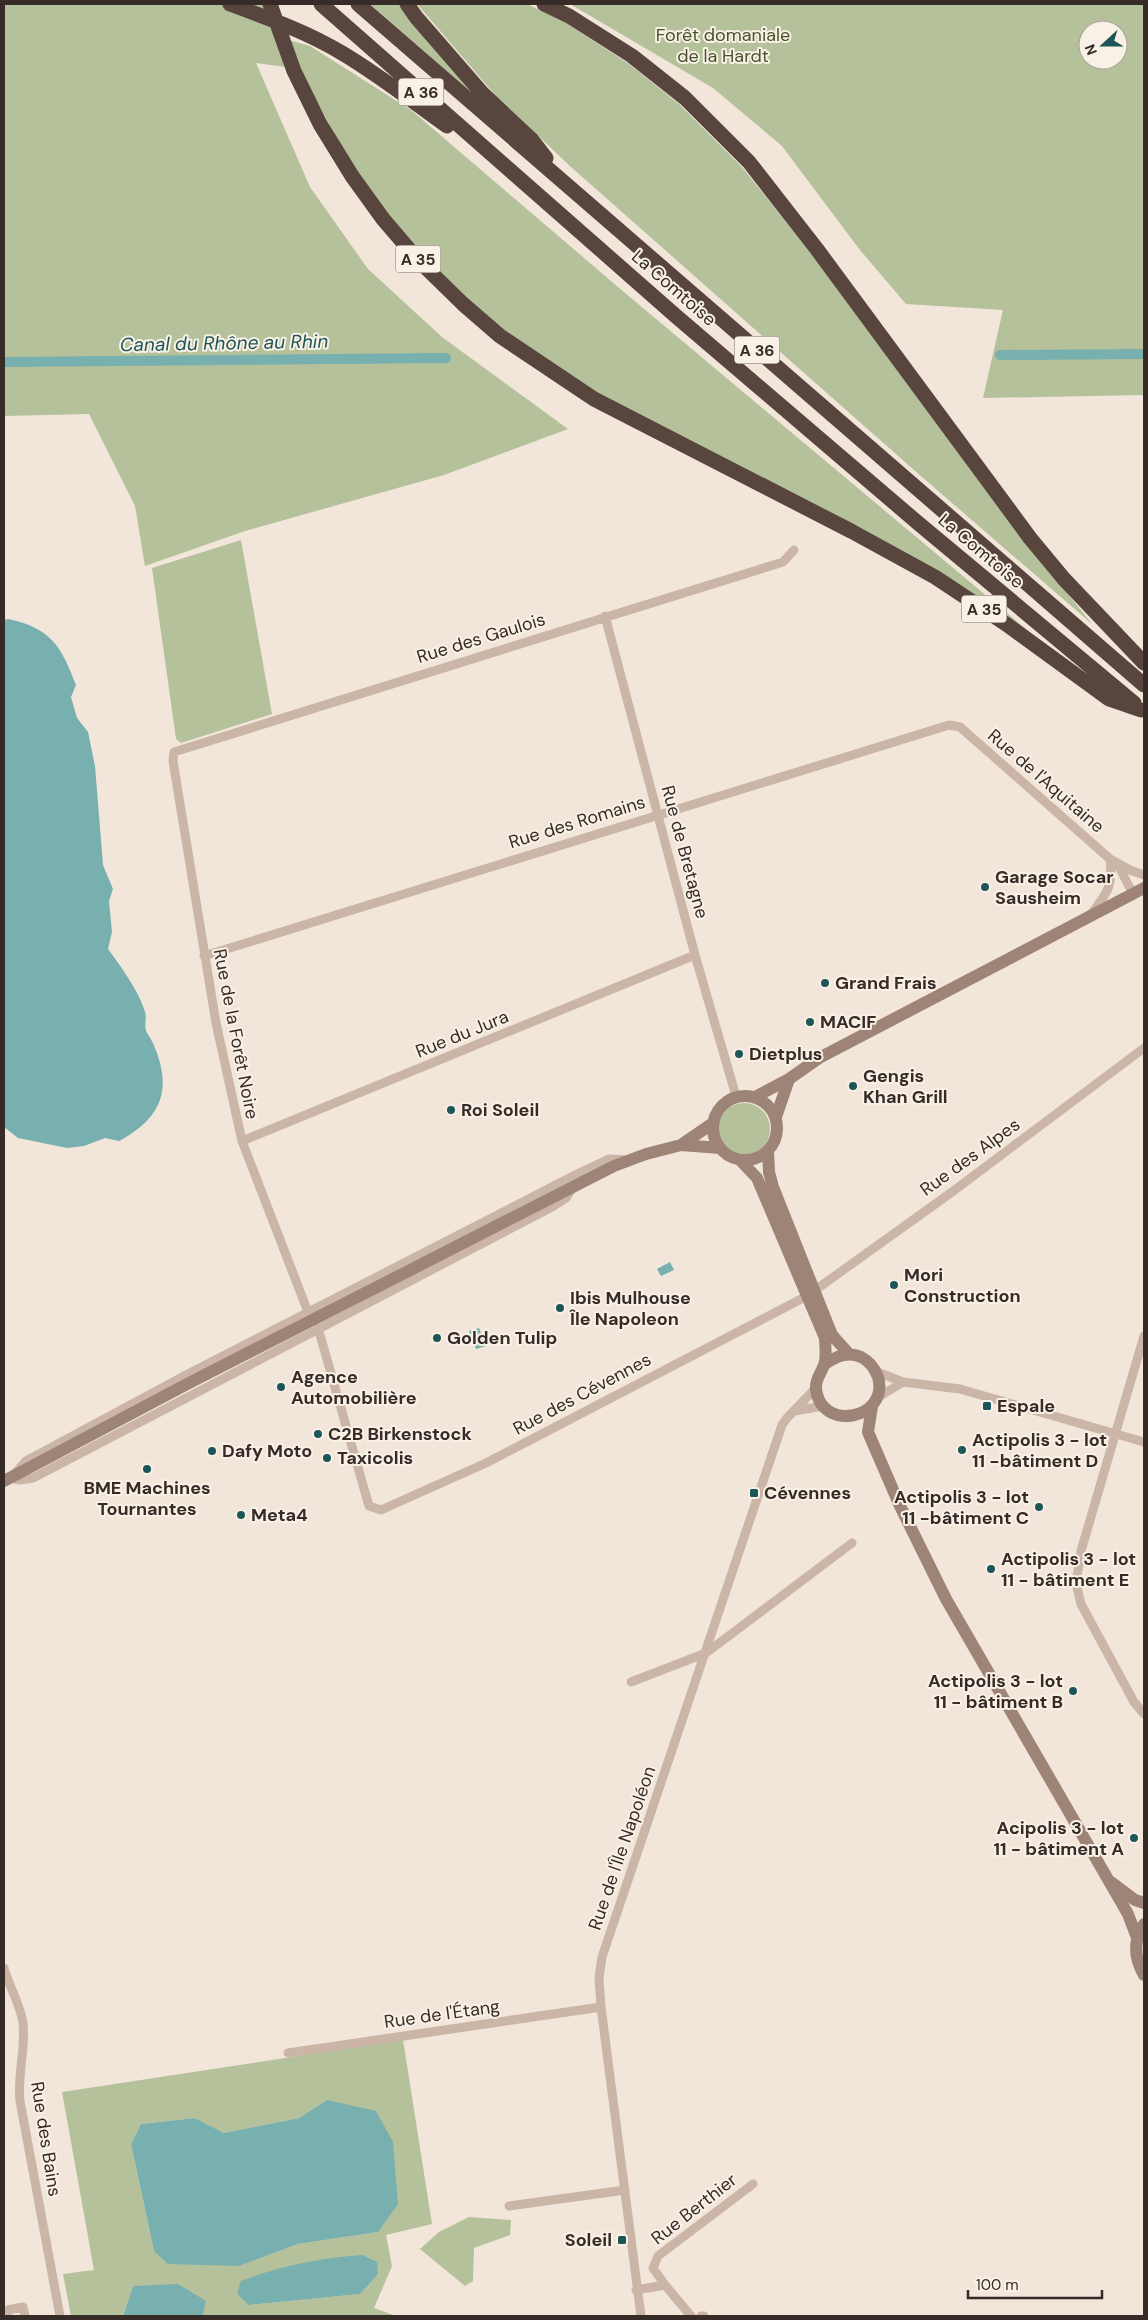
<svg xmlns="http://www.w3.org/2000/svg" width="1148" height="2320" font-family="'DM Sans',sans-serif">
	<rect width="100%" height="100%" fill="#f2e6da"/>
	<path fill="#b5c19a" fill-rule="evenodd" d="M4,4H263L285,67L256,63L310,187L368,269L442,337L568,429L444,475L245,531L145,566L135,506L89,414L4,416Z
		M370,4H400L474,95Z
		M417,4H527L563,21L629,64L679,104L742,167L811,253L997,506L1092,624L922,477L571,167L496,96Z
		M570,4H1144V395L983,398L1003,310L906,304L860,250L782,146L713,88ZM1088,30H1118V60H1088Z
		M289,40L310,46L411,110L618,287L1051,650L597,395L553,369L465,301L387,215L356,172L327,120L303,75Z
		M241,540L272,714L181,743L176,739L152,568Z
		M718 1129a26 26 0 1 1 52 0a26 26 0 1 1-52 0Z
		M403,2040L432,2224L386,2235L392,2266L374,2308L396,2316H203L206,2301L133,2286L123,2316H71L63,2274L94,2270L62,2092ZM327,2100L378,2232L298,2244L239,2266L154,2251L131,2144L141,2124L195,2118L224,2133L299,2118ZM378,2274L359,2294L249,2305Z
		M469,2217L511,2220L510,2235L474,2248L473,2281L465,2286L420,2249L439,2232Z"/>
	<path fill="#78afaf" d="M8,619C51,628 61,646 76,685L71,697L77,718L88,732L95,766L103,865L113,889L109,901L112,932L108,949C120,965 140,993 145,1012C147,1018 144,1025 146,1031C149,1036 153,1042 155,1048C173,1093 159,1119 119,1141L105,1138L84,1146L67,1148L18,1138L4,1127V620Z
		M670,1262L674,1270L661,1276L657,1269Z
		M479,1328L486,1346L476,1349L469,1331Z
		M327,2100L376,2111L393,2142L398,2204L378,2232L298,2244L239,2266L168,2264L154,2251L131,2144L141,2124L195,2118L224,2133L299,2118Z
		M362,2255L377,2262L378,2274L360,2294L249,2305L237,2294L241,2281C281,2266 319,2258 362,2255Z
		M178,2284L206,2301L203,2316H123L133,2286Z"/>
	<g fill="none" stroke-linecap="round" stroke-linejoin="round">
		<path stroke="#78afaf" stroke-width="10" d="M1000,355L1144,354
			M4,362L446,358"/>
		<path stroke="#cab5a6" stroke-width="9" d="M605,616L695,955L736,1096
			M1117,863L1133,894
			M1092,913C1108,892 1113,886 1110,859
			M204,956L949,725L960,727L1110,859L1130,870L1144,875
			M242,1141L695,955
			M573,1187L566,1198L552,1207L33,1478L20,1480L11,1478L26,1461L188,1374L577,1174L609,1159L627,1160
			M308,1312L242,1141L216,1023L173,761L174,752L783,562L794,550
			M318,1328L369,1506L381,1510L486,1463L807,1296L952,1192L1144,1048
			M1144,1336L1081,1551L1076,1583L1081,1604L1134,1702L1144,1714
			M875,1371L903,1382L960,1389L1144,1442
			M877,1398L903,1382
			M795,1411L823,1406
			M631,1682L706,1653L852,1543
			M4,1968C9,1987 20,2003 23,2023C26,2049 17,2075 20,2101L60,2316
			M288,2053L601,2007
			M509,2206L625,2190
			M665,2285L653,2268L658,2256L753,2184
			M636,2290L665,2285L691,2316
			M8,2316L7,2310L23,2307L25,2316
			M641,2316L601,2007L599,1978L602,1957L782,1425L787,1418L816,1388
			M701,2316H704"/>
		<path stroke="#9e8477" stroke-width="12" d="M713 1128a32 32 0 1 1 64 0a32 32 0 1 1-64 0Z
			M755,1097L789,1079L819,1058L1144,888
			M776,1117L789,1079
			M681,1145L713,1123
			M768,1151L769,1172L773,1187L800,1255L832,1335L849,1354
			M740,1160L757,1178L825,1338C825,1345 827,1358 824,1365C821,1374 815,1379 816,1389C821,1433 890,1419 878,1377C875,1369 869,1361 861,1357C848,1351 836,1356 825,1364
			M872,1406L868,1432L900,1506L946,1599L1128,1914L1137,1938
			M4,1481L191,1382L614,1166L646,1154L681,1145L720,1148
			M1111,1882L1135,1900L1144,1903
			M1144,1924C1133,1941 1134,1958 1144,1975"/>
		<path stroke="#57453e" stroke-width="15" d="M230,4C268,18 307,32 342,53C379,75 412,101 447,126
			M270,4L294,71L320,124L352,176L383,219L419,261L463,304L500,336L594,399L851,531L935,577L1006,624L1109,699L1141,710
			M321,4L677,317L918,523L1134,703
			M358,4L1144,685
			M407,4L416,17L482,93L532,140L546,158
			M544,4L569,16L632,56L685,98L749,162L816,248L1030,538L1064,579L1144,663"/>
	</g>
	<g fill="#1c5658" stroke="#f9f0e6" stroke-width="2">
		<circle cx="985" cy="887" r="5"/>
		<circle cx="825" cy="983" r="5"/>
		<circle cx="810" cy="1022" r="5"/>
		<circle cx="739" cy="1054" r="5"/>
		<circle cx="853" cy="1086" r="5"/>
		<circle cx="451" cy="1110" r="5"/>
		<circle cx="894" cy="1285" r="5"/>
		<circle cx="560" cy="1308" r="5"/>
		<circle cx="437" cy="1338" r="5"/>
		<circle cx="281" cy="1387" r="5"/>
		<rect x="982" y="1401" width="10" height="10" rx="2.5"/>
		<circle cx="318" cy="1434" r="5"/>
		<circle cx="962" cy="1450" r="5"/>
		<circle cx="212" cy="1451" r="5"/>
		<circle cx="327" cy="1458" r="5"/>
		<circle cx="147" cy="1469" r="5"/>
		<rect x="749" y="1488" width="10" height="10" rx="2.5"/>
		<circle cx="1039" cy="1507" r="5"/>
		<circle cx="241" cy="1515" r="5"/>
		<circle cx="991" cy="1569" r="5"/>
		<circle cx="1073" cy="1691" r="5"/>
		<circle cx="1134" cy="1838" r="5"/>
		<rect x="617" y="2235" width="10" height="10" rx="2.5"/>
	</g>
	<g text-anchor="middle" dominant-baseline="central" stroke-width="4" stroke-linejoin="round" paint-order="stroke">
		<g fill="#f9f0e6" stroke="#706660" stroke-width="1">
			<rect x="398.5" y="78.5" width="45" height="27" rx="4"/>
			<rect x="395.5" y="245.5" width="45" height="27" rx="4"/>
			<rect x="734.5" y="336.5" width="45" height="27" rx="4"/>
			<rect x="961.5" y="595.5" width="45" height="27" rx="4"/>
		</g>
		<g font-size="16" font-weight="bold" fill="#362b27">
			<text x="421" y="92">A 36</text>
			<text x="418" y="259">A 35</text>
			<text x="757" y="350">A 36</text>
			<text x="984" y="609">A 35</text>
		</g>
		<g font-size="18" fill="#47542a" stroke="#f9f0e6">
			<text x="723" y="35">Forêt domaniale<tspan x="723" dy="21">de la Hardt</tspan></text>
		</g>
		<g font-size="18" fill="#362b27" stroke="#f9f0e6">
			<text transform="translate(674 288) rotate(41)">La Comtoise</text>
			<text transform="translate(981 551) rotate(40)">La Comtoise</text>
			<text transform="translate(481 638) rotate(-17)">Rue des Gaulois</text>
			<text transform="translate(1046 781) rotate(41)">Rue de l'Aquitaine</text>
			<text transform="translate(577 822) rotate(-17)">Rue des Romains</text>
			<text transform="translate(685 852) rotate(75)">Rue de Bretagne</text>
			<text transform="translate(236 1034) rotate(79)">Rue de la Forêt Noire</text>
			<text transform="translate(462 1034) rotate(-22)">Rue du Jura</text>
			<text transform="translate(970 1157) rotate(-36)">Rue des Alpes</text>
			<text transform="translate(582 1394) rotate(-28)">Rue des Cévennes</text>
			<text transform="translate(622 1848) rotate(-71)">Rue de l'Île Napoléon</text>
			<text transform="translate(442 2014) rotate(-8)">Rue de l'Étang</text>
			<text transform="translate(46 2139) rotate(81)">Rue des Bains</text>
			<text transform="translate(694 2209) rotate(-38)">Rue Berthier</text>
		</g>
		<g font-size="18" font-weight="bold" fill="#362b27" stroke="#f9f0e6" text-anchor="start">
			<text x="995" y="877">Garage Socar<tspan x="995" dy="21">Sausheim</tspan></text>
			<text x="835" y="983">Grand Frais</text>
			<text x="820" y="1022">MACIF</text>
			<text x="749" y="1054">Dietplus</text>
			<text x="863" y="1076">Gengis<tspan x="863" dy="21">Khan Grill</tspan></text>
			<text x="461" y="1110">Roi Soleil</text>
			<text x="904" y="1275">Mori<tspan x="904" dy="21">Construction</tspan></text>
			<text x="570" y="1298">Ibis Mulhouse<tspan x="570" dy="21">Île Napoleon</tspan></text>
			<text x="447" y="1338">Golden Tulip</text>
			<text x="291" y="1377">Agence<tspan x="291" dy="21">Automobilière</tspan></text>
			<text x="997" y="1406">Espale</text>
			<text x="328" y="1434">C2B Birkenstock</text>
			<text x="972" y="1440">Actipolis 3 - lot<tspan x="972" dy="21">11 -bâtiment D</tspan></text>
			<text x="222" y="1451">Dafy Moto</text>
			<text x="337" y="1458">Taxicolis</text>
			<text x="147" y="1488" text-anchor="middle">BME Machines<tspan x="147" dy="21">Tournantes</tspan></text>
			<text x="764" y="1493">Cévennes</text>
			<text x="1029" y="1497" text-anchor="end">Actipolis 3 - lot<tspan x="1029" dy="21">11 -bâtiment C</tspan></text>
			<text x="251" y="1515">Meta4</text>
			<text x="1001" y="1559">Actipolis 3 - lot<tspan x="1001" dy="21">11 - bâtiment E</tspan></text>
			<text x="1063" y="1681" text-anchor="end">Actipolis 3 - lot<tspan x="1063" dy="21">11 - bâtiment B</tspan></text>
			<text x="1124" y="1828" text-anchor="end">Acipolis 3 - lot<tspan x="1124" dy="21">11 - bâtiment A</tspan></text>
			<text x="612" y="2240" text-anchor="end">Soleil</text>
		</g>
		<g font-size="19" font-style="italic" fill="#1c5658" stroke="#f9f0e6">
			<text transform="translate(224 343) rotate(-1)">Canal du Rhône au Rhin</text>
		</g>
	</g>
	<rect width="1148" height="2320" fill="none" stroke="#362b27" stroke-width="10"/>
	<g transform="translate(1103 45) rotate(249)"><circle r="24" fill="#f9f0e6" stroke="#aba19a"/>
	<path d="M0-4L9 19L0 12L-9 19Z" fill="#1c5658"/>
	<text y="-8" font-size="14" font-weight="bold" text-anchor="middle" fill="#362b27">N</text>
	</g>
	<path d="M968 2290v8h134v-8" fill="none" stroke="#362b27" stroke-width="2.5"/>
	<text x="976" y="2290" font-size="15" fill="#362b27" stroke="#f9f0e6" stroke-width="4" paint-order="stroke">100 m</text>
</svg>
